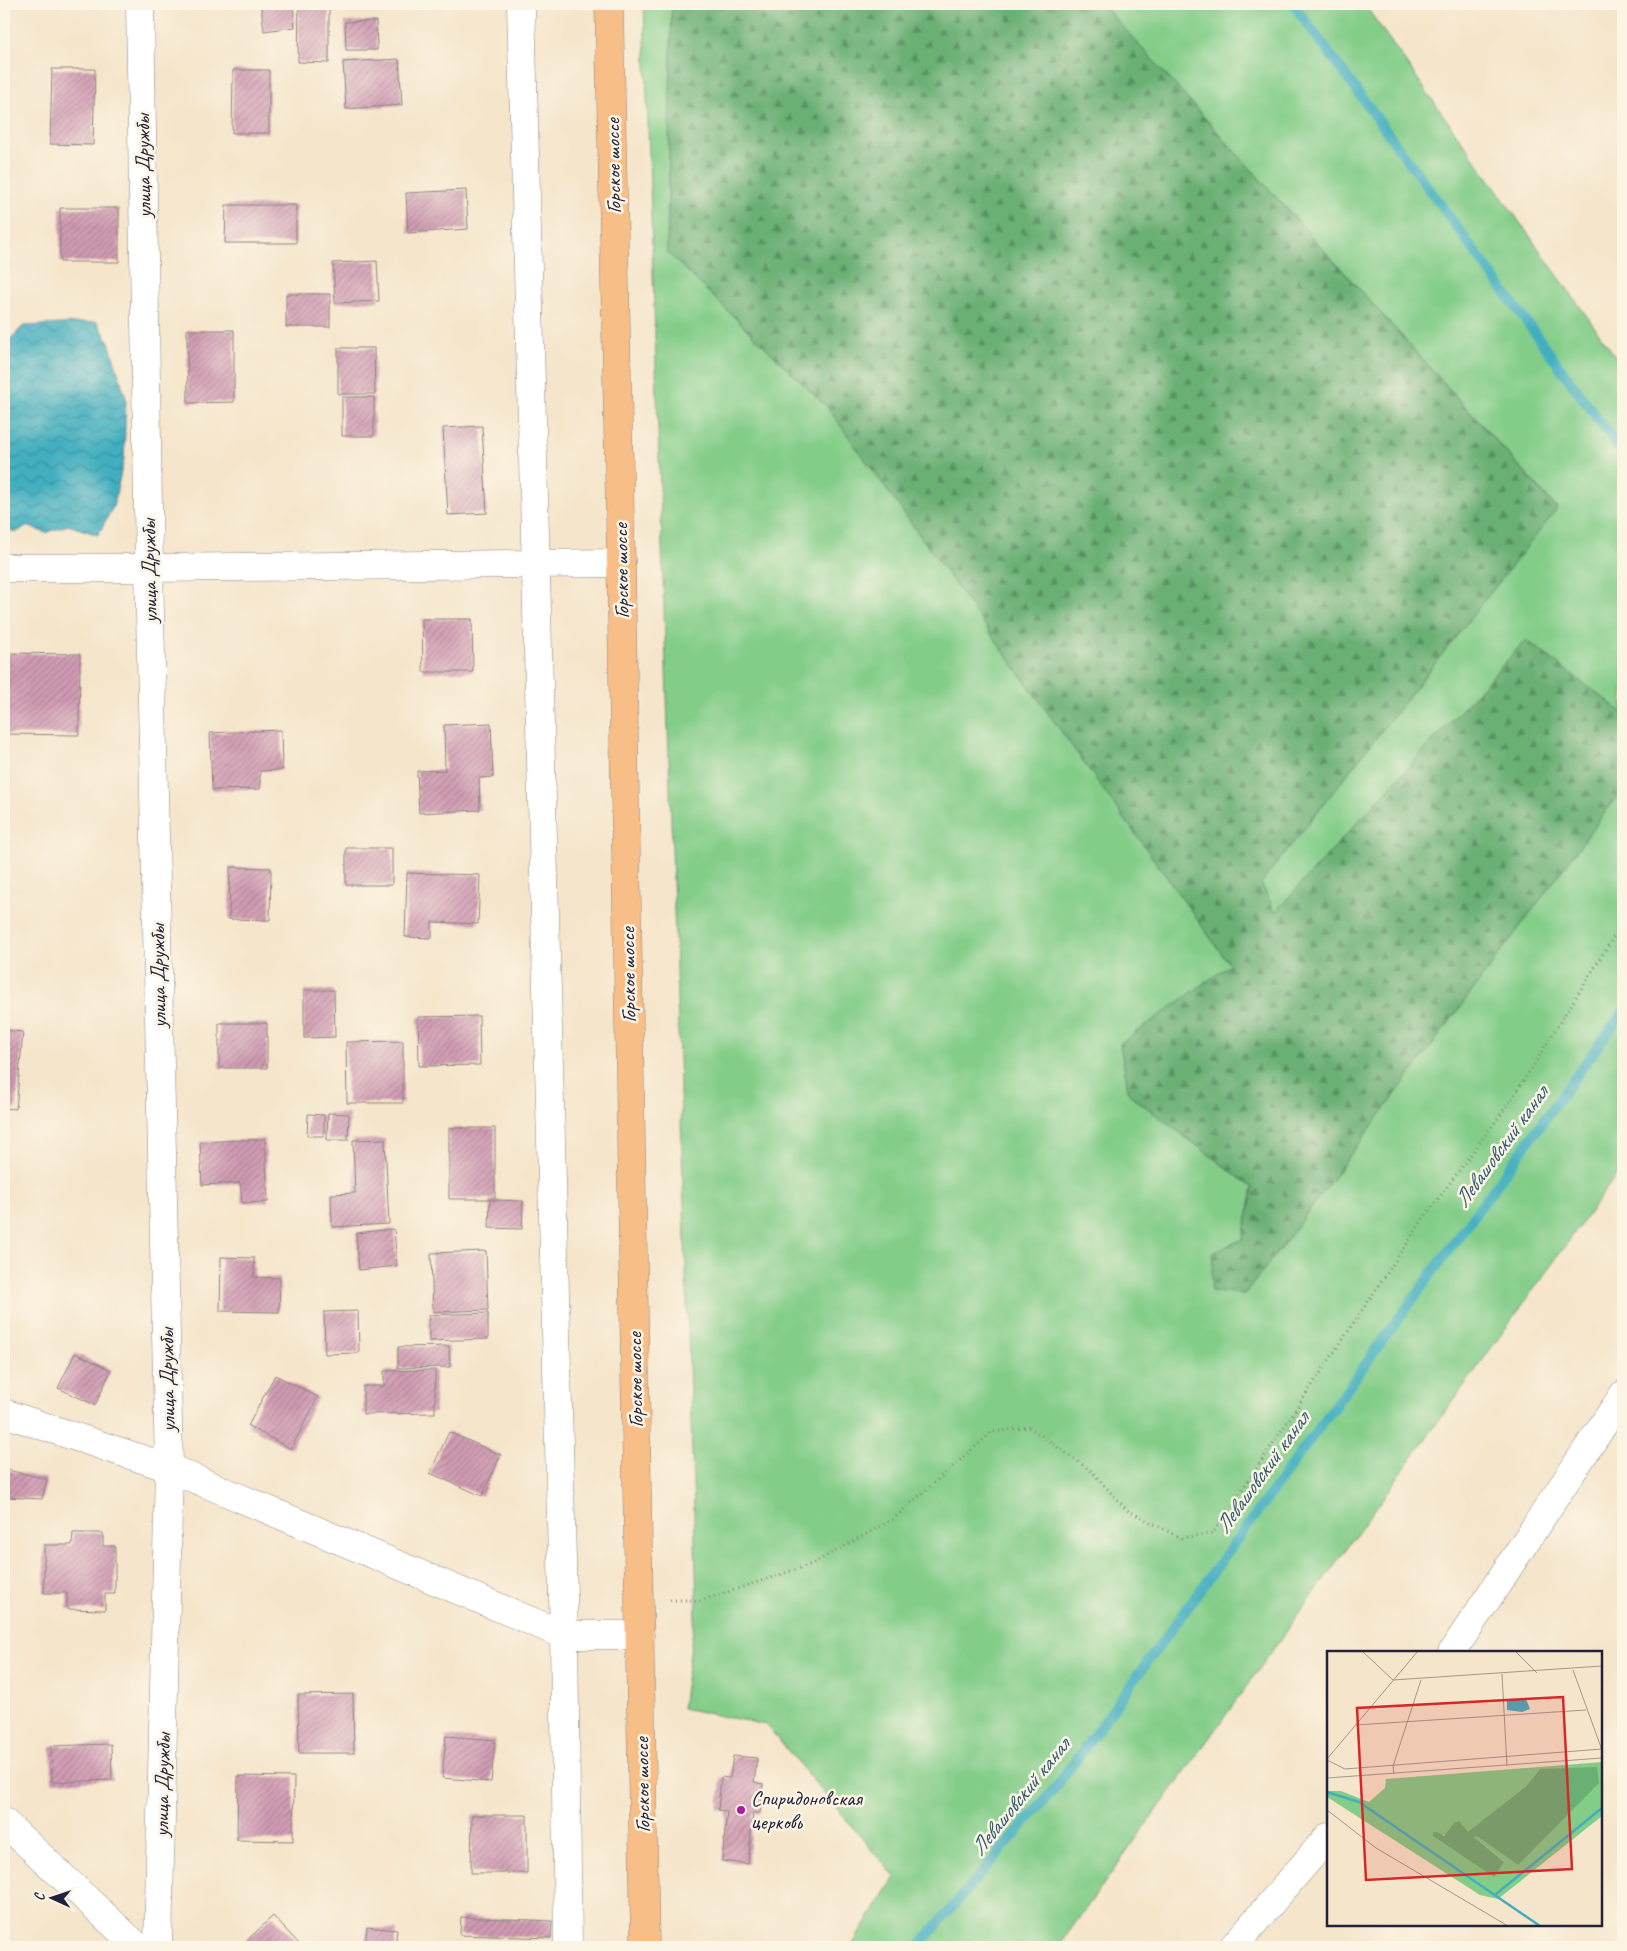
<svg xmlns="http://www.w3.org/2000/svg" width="1627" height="1951" font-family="Caveat,sans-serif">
	<defs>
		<pattern id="forest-firs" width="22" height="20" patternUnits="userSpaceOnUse" patternTransform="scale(1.25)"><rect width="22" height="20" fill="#6ab075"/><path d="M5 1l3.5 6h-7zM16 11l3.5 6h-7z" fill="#578f61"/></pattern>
		<pattern id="water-waves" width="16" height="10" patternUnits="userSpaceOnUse" patternTransform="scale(1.25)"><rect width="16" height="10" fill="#42afc0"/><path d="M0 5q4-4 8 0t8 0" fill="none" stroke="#378e9d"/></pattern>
		<pattern id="building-hatch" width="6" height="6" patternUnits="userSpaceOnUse" patternTransform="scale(1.25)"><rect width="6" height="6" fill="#d19bb3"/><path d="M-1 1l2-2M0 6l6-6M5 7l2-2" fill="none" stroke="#a97e93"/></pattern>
	</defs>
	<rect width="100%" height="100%" fill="#fcf5e5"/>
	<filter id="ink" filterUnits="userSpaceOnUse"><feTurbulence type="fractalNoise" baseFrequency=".02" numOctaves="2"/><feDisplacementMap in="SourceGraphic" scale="10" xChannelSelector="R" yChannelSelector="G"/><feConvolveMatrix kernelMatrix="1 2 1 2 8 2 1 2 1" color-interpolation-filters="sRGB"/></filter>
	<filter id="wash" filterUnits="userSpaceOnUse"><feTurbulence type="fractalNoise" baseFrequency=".0096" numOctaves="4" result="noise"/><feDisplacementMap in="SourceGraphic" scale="20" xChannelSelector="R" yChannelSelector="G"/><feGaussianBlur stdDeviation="1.12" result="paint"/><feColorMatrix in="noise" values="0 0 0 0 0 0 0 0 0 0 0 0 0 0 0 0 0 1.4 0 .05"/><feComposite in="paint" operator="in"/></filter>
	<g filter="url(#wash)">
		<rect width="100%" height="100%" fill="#f5e5ca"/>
		<path fill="#83cd89" stroke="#527862" d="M644,4H672L667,252L828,408L1230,965L1120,1044L1129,1094L1253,1188L1243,1239L1211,1290L1245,1294L1284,1244L1623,788V1166L1058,1947H851L895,1877L766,1725L682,1708L697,1602Z
			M1102,4H1364L1623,367V713L1526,640L1275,912L1261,883L1557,508Z"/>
		<path fill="url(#forest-firs)" stroke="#466958" d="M672,4H1102L1557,509L1261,883L1275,912L1526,640L1623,713V788L1284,1244L1244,1294L1211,1291L1213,1252L1243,1239L1253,1188L1129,1094L1120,1044L1230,965L828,408L667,252Z"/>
		<path fill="url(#water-waves)" stroke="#32687e" d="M97,322L109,342L126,398L124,459L113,507L98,535L68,525L46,533L27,526L17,532L4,529V490L9,483L4,475V456L13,451L4,436V346L23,326Z"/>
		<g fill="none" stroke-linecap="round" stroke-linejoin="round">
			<path stroke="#42afc0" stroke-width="10" d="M1293,4L1623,453
				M918,1947L1059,1783L1623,1012"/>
		</g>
		<g id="blocks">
			<path fill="url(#building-hatch)" d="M278,4H293L295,27L264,31L261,6Z
				M299,4H329V63L298,62Z
				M376,21L377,50H346L345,22Z
				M399,59L402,105L346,109L343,62Z
				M52,69H95L93,145L50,144Z
				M233,70H269V133H232Z
				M466,190L468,229L408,233L406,193Z
				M226,205H296V243H225Z
				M60,208H119V262H60Z
				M377,261L379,301L335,303L333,263Z
				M286,294H330V327H286Z
				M187,330H234V402L188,403Z
				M338,348H374L375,394H338Z
				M342,397H374V436H342Z
				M482,426L487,513L448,515L443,428Z
				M422,619H472L473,672H423Z
				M4,653L80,654L79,735L4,734Z
				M491,723L493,777L479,778L480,810L419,813L417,771L445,770L444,725Z
				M281,730L282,770L260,771V789L212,790L210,733Z
				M346,848H392V885H346Z
				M230,867L271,868L270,920L229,919Z
				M407,873L480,875L478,924L432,922V938L405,937Z
				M304,990H334L335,1037L304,1038Z
				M479,1016L480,1065L419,1066L418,1017Z
				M219,1023H267V1068H219Z
				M4,1030L23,1032L16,1109L4,1108Z
				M403,1041V1103H347L346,1042Z
				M328,1113L349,1114L348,1140H327Z
				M308,1114L324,1115V1136H307Z
				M449,1128H495V1199H449Z
				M265,1139L268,1202L242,1203L240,1183L202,1185L200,1142Z
				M385,1139L389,1224L332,1227L331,1194L355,1193L353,1140Z
				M490,1200L523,1201L522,1229L489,1228Z
				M394,1229L397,1266L359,1270L356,1233Z
				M486,1251L488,1310L433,1312L431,1253Z
				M221,1257L254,1258V1277L280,1278L279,1312L220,1311Z
				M358,1311L359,1353L325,1354L324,1312Z
				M488,1313V1339L429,1341V1315Z
				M449,1346L450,1367L398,1368V1347Z
				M75,1353L111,1370L95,1405L58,1388Z
				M435,1370V1413L363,1414V1386H384V1371Z
				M275,1375L318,1397L291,1449L248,1426Z
				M449,1432L501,1455L482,1496L430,1473Z
				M7,1470L47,1479L42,1499L5,1497Z
				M73,1533H103V1546H115V1594H105V1610L67,1609V1593H44V1545H72Z
				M353,1694L354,1753H299L298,1695Z
				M446,1736L495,1740L491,1782L442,1778Z
				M111,1744L112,1780L52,1782L51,1746Z
				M733,1756L757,1758L754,1782L763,1784L760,1813H753L748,1864L722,1861L727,1811L718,1810L721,1777L730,1778Z
				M238,1776L294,1777L293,1841L237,1840Z
				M472,1815H527V1873H471Z
				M273,1916L302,1947H246L243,1944Z
				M461,1917L552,1921L551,1938L460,1935Z
				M367,1927L397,1930L395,1947H365Z"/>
		</g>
	</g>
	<g filter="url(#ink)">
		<use href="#blocks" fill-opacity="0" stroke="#8c8482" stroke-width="1"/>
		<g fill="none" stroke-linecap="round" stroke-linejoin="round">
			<defs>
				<path id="minor" d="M140,4L149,568L169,1468L158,1947
					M521,4L564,1635L568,1947
					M4,568H149L621,563
					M4,1413L169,1468L564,1635H640
					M1452,1652L1623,1395
					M4,1822L138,1947
					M1233,1947L1328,1837"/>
				<path id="major" d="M609,4L621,563L645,1947"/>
			</defs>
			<use href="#minor" stroke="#8c8482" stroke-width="29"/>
			<use href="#major" stroke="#8c8482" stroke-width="29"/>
			<path stroke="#8c8482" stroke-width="3" stroke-dasharray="1 4" stroke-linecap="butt" d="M670,1600H690L697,1602L812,1564L893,1519L992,1432L1029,1427L1090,1470L1127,1510L1181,1538L1213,1533L1424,1218L1512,1099L1623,922"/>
			<use href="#minor" stroke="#fff" stroke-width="28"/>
			<use href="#major" stroke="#f7be87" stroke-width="28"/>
		</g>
	</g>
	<circle fill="#b5179e" stroke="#fcf5e5" stroke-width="2" cx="741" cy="1810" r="5"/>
	<g text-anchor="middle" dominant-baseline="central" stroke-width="5" stroke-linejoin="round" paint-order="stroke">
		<g font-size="21" fill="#22223b" stroke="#fcf5e5">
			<text transform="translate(143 166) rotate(-91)">улица Дружбы</text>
			<text transform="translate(613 166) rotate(-91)">Горское шоссе</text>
			<text transform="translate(149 571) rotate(-91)">улица Дружбы</text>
			<text transform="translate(621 571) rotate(-91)">Горское шоссе</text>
			<text transform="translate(628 975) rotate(-91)">Горское шоссе</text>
			<text transform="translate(158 976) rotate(-91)">улица Дружбы</text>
			<text transform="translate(167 1380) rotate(-91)">улица Дружбы</text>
			<text transform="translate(635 1380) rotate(-91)">Горское шоссе</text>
			<text transform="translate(162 1785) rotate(-89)">улица Дружбы</text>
			<text transform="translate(642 1785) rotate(-91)">Горское шоссе</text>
		</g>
		<g font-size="21" fill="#22223b" stroke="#fcf5e5" text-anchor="start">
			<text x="751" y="1798">Спиридоновская<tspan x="751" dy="24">церковь</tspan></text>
		</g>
		<g font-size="22" font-style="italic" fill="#2f5a70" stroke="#fcf5e5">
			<text transform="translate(1501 1147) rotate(-54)">Левашовский канал</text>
			<text transform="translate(1262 1473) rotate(-54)">Левашовский канал</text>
			<text transform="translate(1020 1797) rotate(-51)">Левашовский канал</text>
		</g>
	</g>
	<g transform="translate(1327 1651)">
		<rect width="275" height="275" fill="#f5e5ca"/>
		<path d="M275,111V165L171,248L153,244L0,146V140H14L42,151L58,137L59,128ZM213,118L191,214L150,184L147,186L177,211L106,185L141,182L198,136Z" fill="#83cd89" fill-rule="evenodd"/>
		<path d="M270,116L272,132L191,214L150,185L147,186L177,211L167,226L106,185V181H110L117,185L127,172L132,170L141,181L198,136L213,118Z" fill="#6ab075"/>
		<path d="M183,48H199L203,58L195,61L180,59V49Z" fill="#42afc0"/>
		<path fill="none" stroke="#42afc0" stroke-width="2.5" d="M0,141L32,151L213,275M169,243L275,157"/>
		<path fill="none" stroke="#a19791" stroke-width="1" d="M35,0L66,29L275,15M188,0L210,22M246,19L275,99M175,23L180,115M29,74L259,59M0,108L91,0M0,109L18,118L275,98M67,123L66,115L94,29M0,127L275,107M0,159L49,197L181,275"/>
		<path fill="#d62828" fill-opacity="0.15" stroke="#d62828" stroke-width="2.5" d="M236,46L245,218L39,229L30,57Z"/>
		<rect width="275" height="275" fill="none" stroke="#22223b" stroke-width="2.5"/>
	</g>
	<rect width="1627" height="1951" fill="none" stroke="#fcf5e5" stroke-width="20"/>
	<g transform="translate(52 1898) rotate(273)" stroke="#fcf5e5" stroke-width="4" paint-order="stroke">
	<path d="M0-4L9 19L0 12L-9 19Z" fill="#22223b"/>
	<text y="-8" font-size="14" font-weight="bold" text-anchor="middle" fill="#22223b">С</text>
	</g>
</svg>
